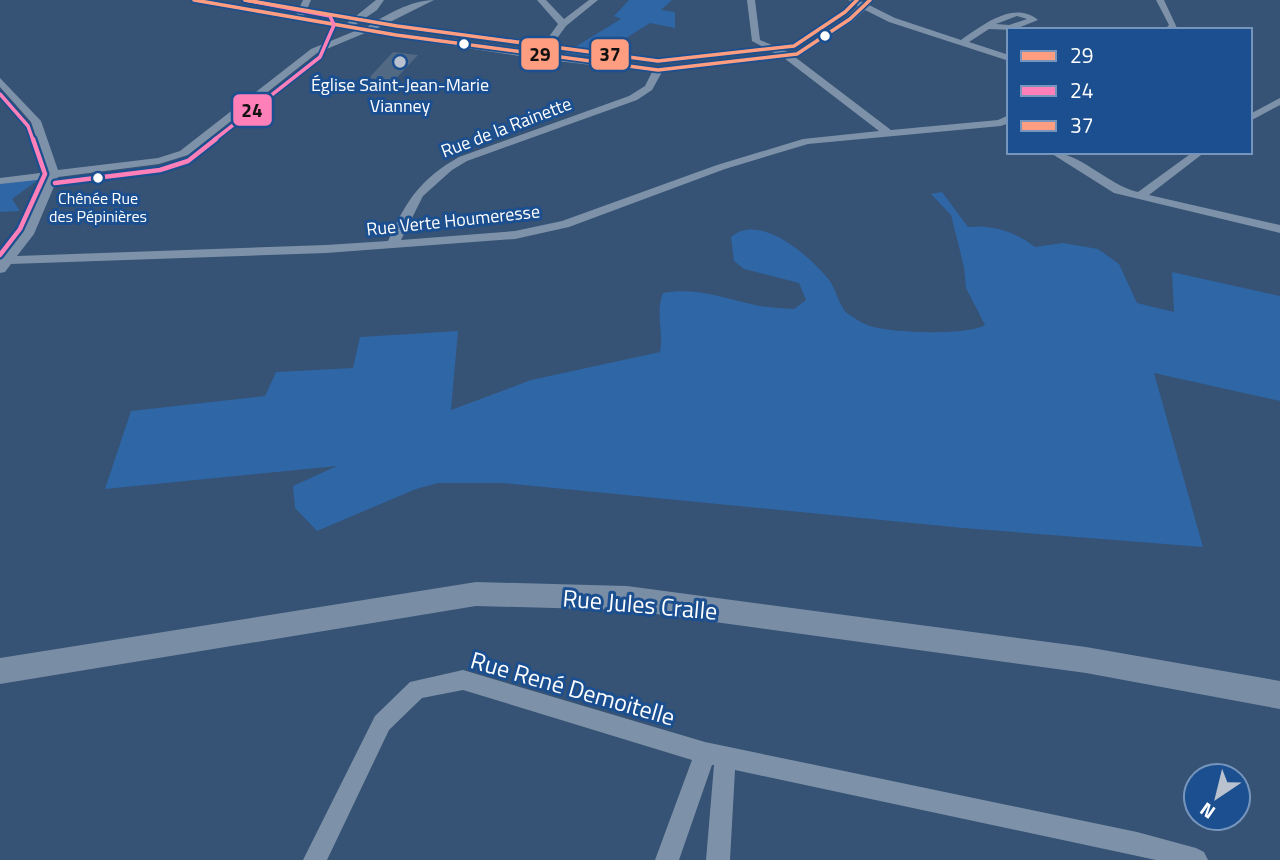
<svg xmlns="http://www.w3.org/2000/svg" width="1280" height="860" font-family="'Titillium Web',sans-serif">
	<rect width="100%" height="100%" fill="#365274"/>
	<path fill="#2f66a5" d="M629,0H672L661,10L675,12V28L650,23L596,57L565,53L621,19L614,16Z
		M42,177L12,199L20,211L0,212V182Z
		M942,192L968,227C992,224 1016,232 1035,247L1063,243L1098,249L1119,264L1137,303L1174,312L1172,272L1280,296V401L1154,373L1203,547L963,528L503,483H438L416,489L317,531L295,508L293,486L337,466L105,489L131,411L265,396L276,372L353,368L360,337L458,331L451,410L531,380L660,352C664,332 655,313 663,293C695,287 724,298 755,305C768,308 781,308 794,309L806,300L799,283L744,269L734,261L731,237C760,211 812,258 830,281C836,290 840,308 848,314C854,317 861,323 867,325C887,333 967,336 985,325L966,288L964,267L951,215L931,194Z"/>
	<path fill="#526984" d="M393,52L418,55L389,86L370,83L375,79L369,78Z"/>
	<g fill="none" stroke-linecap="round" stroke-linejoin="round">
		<path fill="#7d92a8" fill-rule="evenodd" d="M190,0H208L296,15L303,0H311L304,16L346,24L376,0H384L377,10L355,25L367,27C385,15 412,0 434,0L376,29L539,51L558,24L537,0H546L564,19L589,0H598L566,26L547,52L658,67L776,54L752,41L747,0H755L760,40L788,52H795L847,17L858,6L848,0L863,2L874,0L869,5L895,18L961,40C983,25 1014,0 1038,20L1013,30L989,29L969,42L1009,55V61L889,22L865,10L853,21L800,56L795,57L891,130L998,120L1009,115V123L1001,126L808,144L725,169L569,227L515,239L326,253L11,264L5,272L0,273V260L22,233L46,179L0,184V178L48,172L31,122L0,87V78L41,121L58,170L158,158L180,151L311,49L355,31ZM1017,16L1027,19L1009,25L996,24ZM365,33L540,59L652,72L645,86L629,96L459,157C420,179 406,201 388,241L326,245L17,256L34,234L58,177L159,164L188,155L317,53ZM784,58L879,131L803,139L717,165L562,221L515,231L401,240L423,196L452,170L467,161L637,100L652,90L662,72Z
			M1156,0H1164L1177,28L1164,30L1169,25Z
			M1280,98V105L1250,121V114Z
			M1049,152C1081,152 1107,185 1138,192L1193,152H1205L1149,195L1280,225V233L1114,193Z
			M463,670L705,742L1137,832L1196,848L1204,852L1208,860H1156L735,770L730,860H706L714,765H712L679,860H655L692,760L463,690L422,698L389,730L327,860H303L375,716L410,682Z"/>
		<path fill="#798da4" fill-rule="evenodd" d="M476,582L627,586L1086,647L1280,681V709L1086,673L627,610L476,606L0,684V658Z"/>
		<defs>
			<path id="bus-1" d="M194,0L396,35L658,70L797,54L850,19L870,0"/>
			<path id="bus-2-far1" d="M0,94L28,126L33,140
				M214,140L320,57L334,25L330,16L245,0"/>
			<path id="bus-2" d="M55,183L160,170L188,161L216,139
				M0,255L20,229L45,174L33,139"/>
			<path id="bus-3" d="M245,0L397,26L658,61L794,46L845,12L857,0"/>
		</defs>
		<use href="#bus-1" stroke="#1b4f8f" stroke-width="7"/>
		<use href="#bus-2-far1" stroke="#1b4f8f" stroke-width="7"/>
		<use href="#bus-2" stroke="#1b4f8f" stroke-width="9"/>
		<use href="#bus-3" stroke="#1b4f8f" stroke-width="7"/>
		<use href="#bus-1" stroke="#ff9d80" stroke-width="3.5"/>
		<use href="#bus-2-far1" stroke="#ff80b8" stroke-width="3.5"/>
		<use href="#bus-2" stroke="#ff80b8" stroke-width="4.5"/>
		<use href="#bus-3" stroke="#ff9d80" stroke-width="3.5"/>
	</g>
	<g fill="#fff" stroke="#1b4f8f" stroke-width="2.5">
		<circle cx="825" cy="36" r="6"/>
		<circle cx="464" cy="44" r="6"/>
		<circle cx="98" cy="178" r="6"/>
	</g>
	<circle fill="#b9c2ce" stroke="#1b4f8f" stroke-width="2.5" cx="400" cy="62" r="7"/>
	<g text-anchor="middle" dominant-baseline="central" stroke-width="6" stroke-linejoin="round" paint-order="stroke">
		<g font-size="16" fill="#fff" stroke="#1b4f8f">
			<text x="98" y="198">Chênée Rue<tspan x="98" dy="18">des Pépinières</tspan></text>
		</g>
		<g font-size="18" fill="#fff" stroke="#1b4f8f">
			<text x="400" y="84">Église Saint-Jean-Marie<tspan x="400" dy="21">Vianney</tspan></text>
		</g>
		<g font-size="18" fill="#fff" stroke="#1b4f8f">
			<text transform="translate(506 127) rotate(-21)">Rue de la Rainette</text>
			<text transform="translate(453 220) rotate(-6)">Rue Verte Houmeresse</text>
		</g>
		<g font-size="24" fill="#fff" stroke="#1b4f8f">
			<text transform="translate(640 604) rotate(5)">Rue Jules Cralle</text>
			<text transform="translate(573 688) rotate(16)">Rue René Demoitelle</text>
		</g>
	</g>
	<g stroke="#1b4f8f" stroke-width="2.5">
		<rect x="520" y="37" width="40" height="34" rx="7" fill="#ff9d80"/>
		<rect x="590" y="38" width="40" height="33" rx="7" fill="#ff9d80"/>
		<rect x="232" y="93" width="41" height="34" rx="7" fill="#ff80b8"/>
	</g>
	<g font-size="19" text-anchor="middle" font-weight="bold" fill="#111">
		<text x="540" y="61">29</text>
		<text x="610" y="61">37</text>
		<text x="252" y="117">24</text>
	</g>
	<rect x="1007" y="28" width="245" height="126" fill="#1b4f8f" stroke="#7695bc" stroke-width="2"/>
	<rect x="1021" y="51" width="35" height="10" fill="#ff9d80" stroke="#7695bc" stroke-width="2"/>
	<text x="1070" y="63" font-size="21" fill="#ffffff">29</text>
	<rect x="1021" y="86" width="35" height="10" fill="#ff80b8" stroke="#7695bc" stroke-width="2"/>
	<text x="1070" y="98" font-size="21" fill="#ffffff">24</text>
	<rect x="1021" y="121" width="35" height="10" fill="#ff9d80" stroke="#7695bc" stroke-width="2"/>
	<text x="1070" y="133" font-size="21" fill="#ffffff">37</text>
	<g transform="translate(1217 797) rotate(215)"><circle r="33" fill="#1b4f8f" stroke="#7695bc" stroke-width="2"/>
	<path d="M0-5L12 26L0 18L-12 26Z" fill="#b9c2ce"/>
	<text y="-10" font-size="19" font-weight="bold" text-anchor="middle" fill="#ffffff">N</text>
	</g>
</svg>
